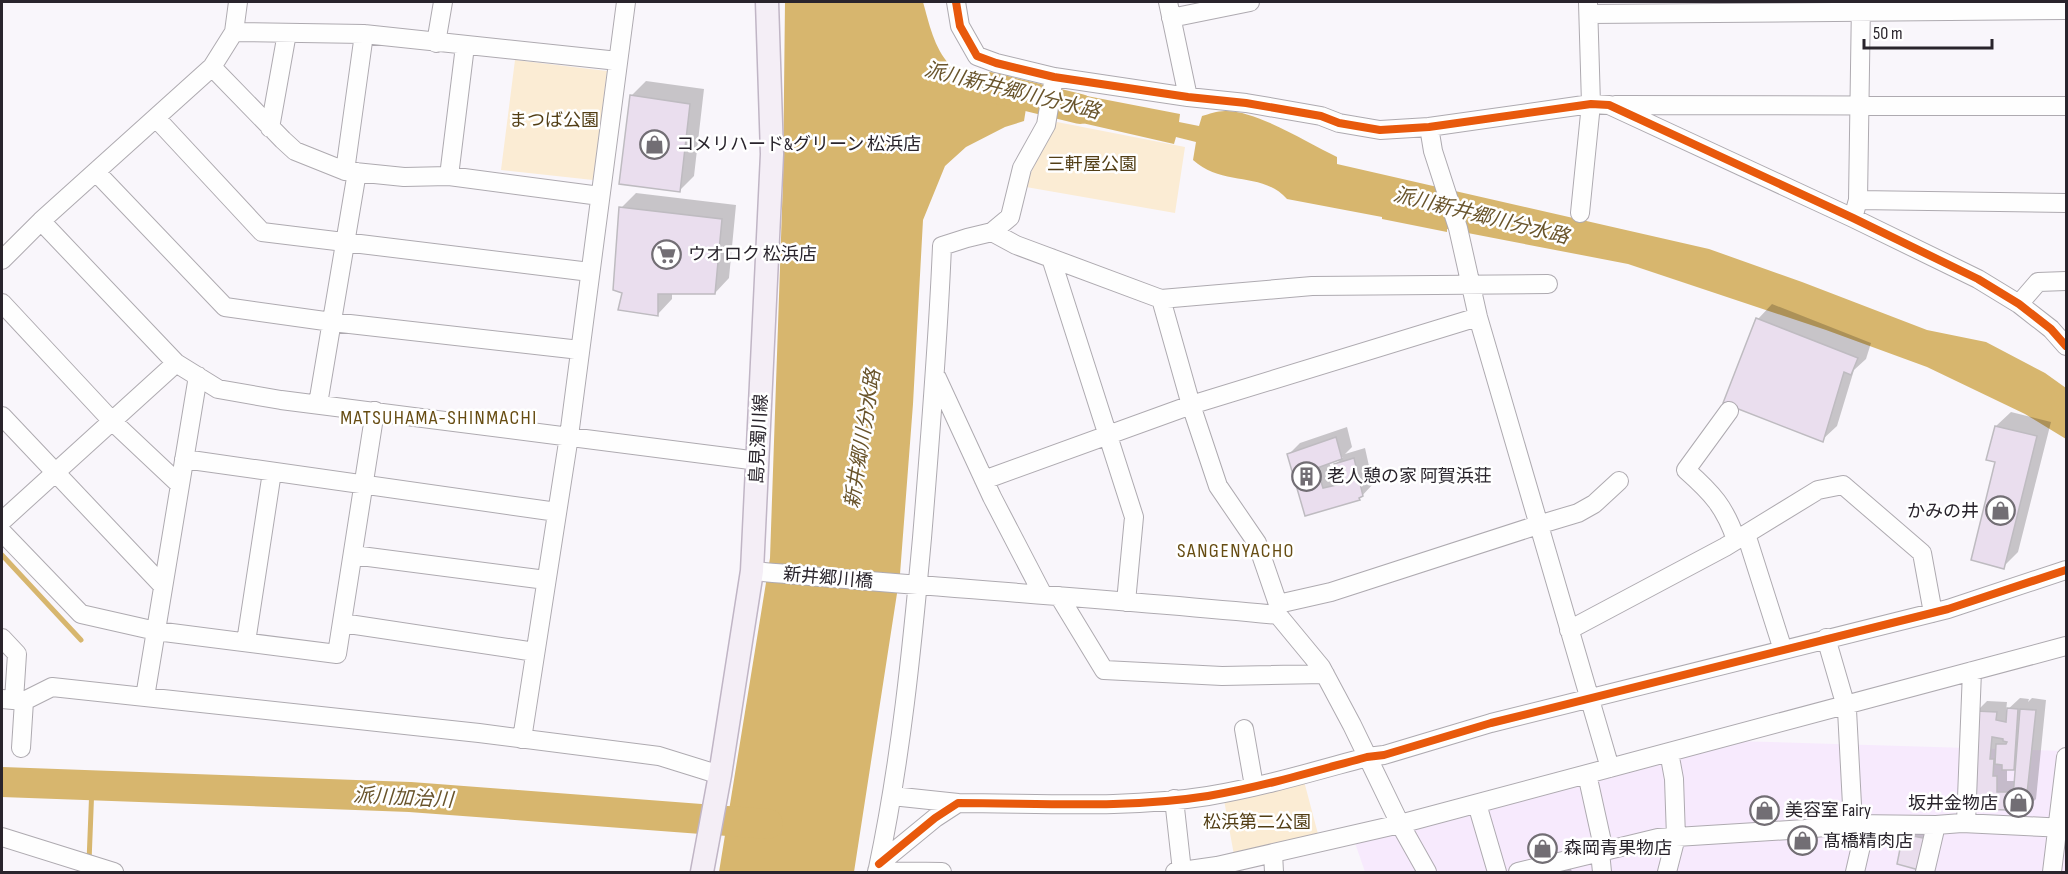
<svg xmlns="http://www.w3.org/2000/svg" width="2068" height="874" font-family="'Sofia Sans Condensed','Noto Sans JP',sans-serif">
	<rect width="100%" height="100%" fill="#f9f6fb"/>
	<path fill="#f7eafd" d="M1735,741L2066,751V872H1365L1354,840Z"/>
	<path fill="#fbecd4" d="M515,60L607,71L593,180L501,170Z
		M1057,122L1185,147L1175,213L1026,187L1032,170Z
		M1304,781L1318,834L1264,850L1234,855L1224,800Z"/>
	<path fill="#d7b66e" d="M785,2H923C929,23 934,48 950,65C964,78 1010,85 1029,90L1024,121L1005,127L966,147L945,166L923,220L913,404L900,574L854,872H719L770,558L783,180Z
		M1061,91L1180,114L1179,122L1199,126L1202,116C1209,114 1217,111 1225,111C1256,110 1308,143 1337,157V164L1709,249L1802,282L1927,330L1986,342L2045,373L2066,388V439L2025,414L1927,367L1826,330L1628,264L1447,229V232L1382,219V217L1287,199C1262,171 1223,187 1193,160L1196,142L1176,137L1174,144L1056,117Z"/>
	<path fill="#0003" fill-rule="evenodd" d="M646,81L704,89L694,176L680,190L632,95Z
		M636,193L736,205L729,278L715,293L672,292V299L658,314L624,292L621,208Z
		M1772,304L1871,343L1866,359L1854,370L1837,426L1822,440L1758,319Z
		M2011,412L2051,422L2018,552L2003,567L1996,426Z
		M1347,427L1352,447L1345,454L1365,448L1373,484L1359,499L1306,514L1289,454L1300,443ZM1343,457L1336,464L1340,476L1334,478L1329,462Z
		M2020,698L2029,699L2028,702L2032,698L2046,700L2036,799L2025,810L2014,803L2008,808L1972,807L1976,712L1987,701L2007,702L2006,711ZM2017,765L2016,781H2007V768L2013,769Z
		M1912,828L1934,832L1926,861L1904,835Z
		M1570,866L1572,872H1550Z"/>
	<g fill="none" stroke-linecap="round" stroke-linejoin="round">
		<path stroke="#d7b66e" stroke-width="5" d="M2,555L81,640
			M89,862L92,785"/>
		<path stroke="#d7b66e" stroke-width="30" d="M990,87L1080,109
			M2,782L410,797L768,824"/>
	</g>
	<path fill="#eadeee" stroke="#bebbc0" stroke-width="1.5" d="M630,95L690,104L680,192L619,184Z
		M619,207L722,219L715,294H658V316L618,310L622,293L613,290Z
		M1756,318L1858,358L1851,375L1844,372L1823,442L1723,403Z
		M1995,426L2037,436L2004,569L1971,560L1995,462L1986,460Z
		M1336,437L1342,459L1317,468L1323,488L1341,484L1334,464L1354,458L1363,496L1359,498L1360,500L1305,516L1287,454Z
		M2007,708L2018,709L2014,770H2002V765L1995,764L1996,744H2006L2007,742L2003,741V739L1992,737L1990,759H1994L1993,776H1997V792H2010L2009,810L1971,809L1975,711L1997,712L1996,720L2006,722Z
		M2020,709L2036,710L2025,812L2012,810Z
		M1903,834L1928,839L1919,870L1897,864Z"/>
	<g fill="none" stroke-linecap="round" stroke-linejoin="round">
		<defs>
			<path id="minor" d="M956,2L960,26L977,56L996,63L1054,77L1188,97L1246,103L1321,116L1339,123L1380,130L1429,127L1591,104L1609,105L1853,218L1978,279L2019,304L2051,329L2066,346
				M1168,2L1188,97
				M1589,14L2066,10
				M1171,18L1250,2
				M234,32L364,34L618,61
				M436,43L443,2
				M212,67L283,140L295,151L345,171L404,177L449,176L600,196
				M1615,105L2066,106
				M156,118L262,232L590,272
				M1429,127L1433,151L1458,228L1478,317L1610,768
				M270,128L287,33
				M345,171L364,34
				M96,172L225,307L332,322L580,350
				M449,176L465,46
				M1858,200L2066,203
				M1580,213L1591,104L1588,3
				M1853,218L1858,200L1861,2
				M41,221L176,363L218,389L281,400L758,461
				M992,232L1016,245L1161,299L1191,405L1218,486L1257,543L1278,604V615
				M1051,258L1134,517L1126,602
				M2,260L41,221L212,67L234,32L238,2
				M1161,299L1312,286L1548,284
				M2,303L112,421L180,485
				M2019,304L2038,282L2066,281
				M937,378L992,497L1043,595
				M318,404L357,172
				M1729,411L1686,470C1712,493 1725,507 1736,540
				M2,416L163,586
				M184,459L557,512
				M984,480L1191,405L1478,317
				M2,521L176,363
				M2,532L81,614L156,631L337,654L375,411
				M1746,534L1783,650
				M353,555L546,580
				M752,571C927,587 1103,598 1278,615L1321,667L1352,725L1400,824L1427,872
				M1059,596L1104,670L1222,676L1325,674
				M1278,604L1331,592L1538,525L1578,513L1594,504L1619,481
				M342,623L535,652
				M1569,630L1725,547L1818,490L1843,485L1922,553L1933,613
				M2,638L17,654L14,700
				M1826,638L1847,710L1853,824
				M246,642L272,472
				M145,697L198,376
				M2,699L24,701L52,687L479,733L659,756L720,775
				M1244,729L1254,786
				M522,739L569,436L626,2
				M21,748L24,701
				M1587,774L1604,851
				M892,796L958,803
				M1174,799L1182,871
				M1477,804L1497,872
				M1966,823L1972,671
				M2,837L114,872
				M1600,852L1602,872
				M1273,853L1274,872
				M879,864L935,818L958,803C1041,803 1126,809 1208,796C1262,787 1315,771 1367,757L1384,755L1491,723L1948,609L2066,570
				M878,868C901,759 912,648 922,538C930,441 938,344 942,246L967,238L992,232L1010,217L1022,168L1046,125L1054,77
				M877,871L942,872
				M1175,872L1217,866L1400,824L2066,646
				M1518,872L1658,838L1676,837L1805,829L1853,824L1936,825L1962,823L2066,828
				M1667,872L1676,837L1674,779L1669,752
				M1855,872L1866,824
				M1925,872L1936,825
				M2052,872L2066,757"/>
			<path id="major" d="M702,872L720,775L752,571L772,154L767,2"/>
		</defs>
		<use href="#minor" stroke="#aeaab0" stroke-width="20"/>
		<use href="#major" stroke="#c0b5c5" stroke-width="25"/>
		<use href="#minor" stroke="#fefefe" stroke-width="18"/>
		<use href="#major" stroke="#f4eef6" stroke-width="22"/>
		<defs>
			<path id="cycleway" d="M956,2L960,26L977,56L996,63L1054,77L1188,97L1246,103L1321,116L1339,123L1380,130L1429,127L1591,104L1609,105L1853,218L1978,279L2019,304L2051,329L2066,346
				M879,864L935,818L958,803C1041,803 1126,809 1208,796C1262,787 1315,771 1367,757L1384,755L1491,723L1948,609L2066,570"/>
		</defs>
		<use href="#cycleway" stroke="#fff" stroke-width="11"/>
		<use href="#cycleway" stroke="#e8590c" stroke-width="8"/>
	</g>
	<defs>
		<symbol id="shop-ring" viewBox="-11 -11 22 22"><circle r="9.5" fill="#fff" stroke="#726e74" stroke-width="1.5"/><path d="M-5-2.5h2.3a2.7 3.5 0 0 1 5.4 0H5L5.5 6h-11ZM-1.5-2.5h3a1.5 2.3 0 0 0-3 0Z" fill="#726e74"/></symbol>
		<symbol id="supermarket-ring" viewBox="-11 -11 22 22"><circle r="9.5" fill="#fff" stroke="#726e74" stroke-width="1.5"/><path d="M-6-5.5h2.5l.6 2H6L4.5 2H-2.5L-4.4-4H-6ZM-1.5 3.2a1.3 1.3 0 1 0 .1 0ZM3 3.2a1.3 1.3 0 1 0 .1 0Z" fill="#726e74"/></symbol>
		<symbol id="building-ring" viewBox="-11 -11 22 22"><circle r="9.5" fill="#fff" stroke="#726e74" stroke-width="1.5"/><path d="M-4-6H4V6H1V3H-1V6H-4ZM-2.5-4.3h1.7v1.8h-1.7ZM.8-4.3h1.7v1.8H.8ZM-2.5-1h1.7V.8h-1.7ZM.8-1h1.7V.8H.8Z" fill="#726e74"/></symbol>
	</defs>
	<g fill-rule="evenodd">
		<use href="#shop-ring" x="638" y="128" width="33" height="33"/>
		<use href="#supermarket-ring" x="650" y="238" width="33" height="33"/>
		<use href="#building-ring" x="1290" y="460" width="33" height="33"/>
		<use href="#shop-ring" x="1984" y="494" width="33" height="33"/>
		<use href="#shop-ring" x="2002" y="786" width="33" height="33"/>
		<use href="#shop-ring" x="1748" y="794" width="33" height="33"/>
		<use href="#shop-ring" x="1786" y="824" width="33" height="33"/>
		<use href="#shop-ring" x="1526" y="832" width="33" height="33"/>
	</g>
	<g text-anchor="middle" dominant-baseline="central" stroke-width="5" stroke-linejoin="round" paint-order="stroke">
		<g font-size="18" fill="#523e15" stroke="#fff">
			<text x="554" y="120">まつば公園</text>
			<text x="1092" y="164">三軒屋公園</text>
			<text x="1257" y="822">松浜第二公園</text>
		</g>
		<g font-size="18" fill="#29242c" stroke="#fff" text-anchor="start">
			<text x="676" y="144">コメリハード&amp;グリーン 松浜店</text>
			<text x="688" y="254">ウオロク 松浜店</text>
			<text x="1327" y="476">老人憩の家 阿賀浜荘</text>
			<text x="1979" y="511" text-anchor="end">かみの井</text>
			<text x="1998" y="803" text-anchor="end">坂井金物店</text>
			<text x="1785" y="810">美容室 Fairy</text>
			<text x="1823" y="841">髙橋精肉店</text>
			<text x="1564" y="848">森岡青果物店</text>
		</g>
		<g font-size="18" fill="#29242c" stroke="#fff">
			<text transform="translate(759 439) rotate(-87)">島見濁川線</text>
			<text transform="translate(828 578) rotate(5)">新井郷川橋</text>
		</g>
		<g font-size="20" font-style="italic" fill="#69542b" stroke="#fff">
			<text transform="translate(1012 91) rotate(14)">派川新井郷川分水路</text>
			<text transform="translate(1481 216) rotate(14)">派川新井郷川分水路</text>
			<text transform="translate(863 439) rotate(-81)">新井郷川分水路</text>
			<text transform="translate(403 798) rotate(3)">派川加治川</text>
		</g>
		<g font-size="20" letter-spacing="1.5" fill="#664c12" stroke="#fff">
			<text x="439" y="418">MATSUHAMA-SHINMACHI</text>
			<text x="1236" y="551">SANGENYACHO</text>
		</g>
	</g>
	<rect width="2068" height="874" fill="none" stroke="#29242c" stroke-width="6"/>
	<path d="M1864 39v9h128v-9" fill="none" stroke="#29242c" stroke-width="3"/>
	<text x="1873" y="39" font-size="18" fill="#29242c" stroke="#ffffff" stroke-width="4.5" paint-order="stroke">50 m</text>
</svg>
